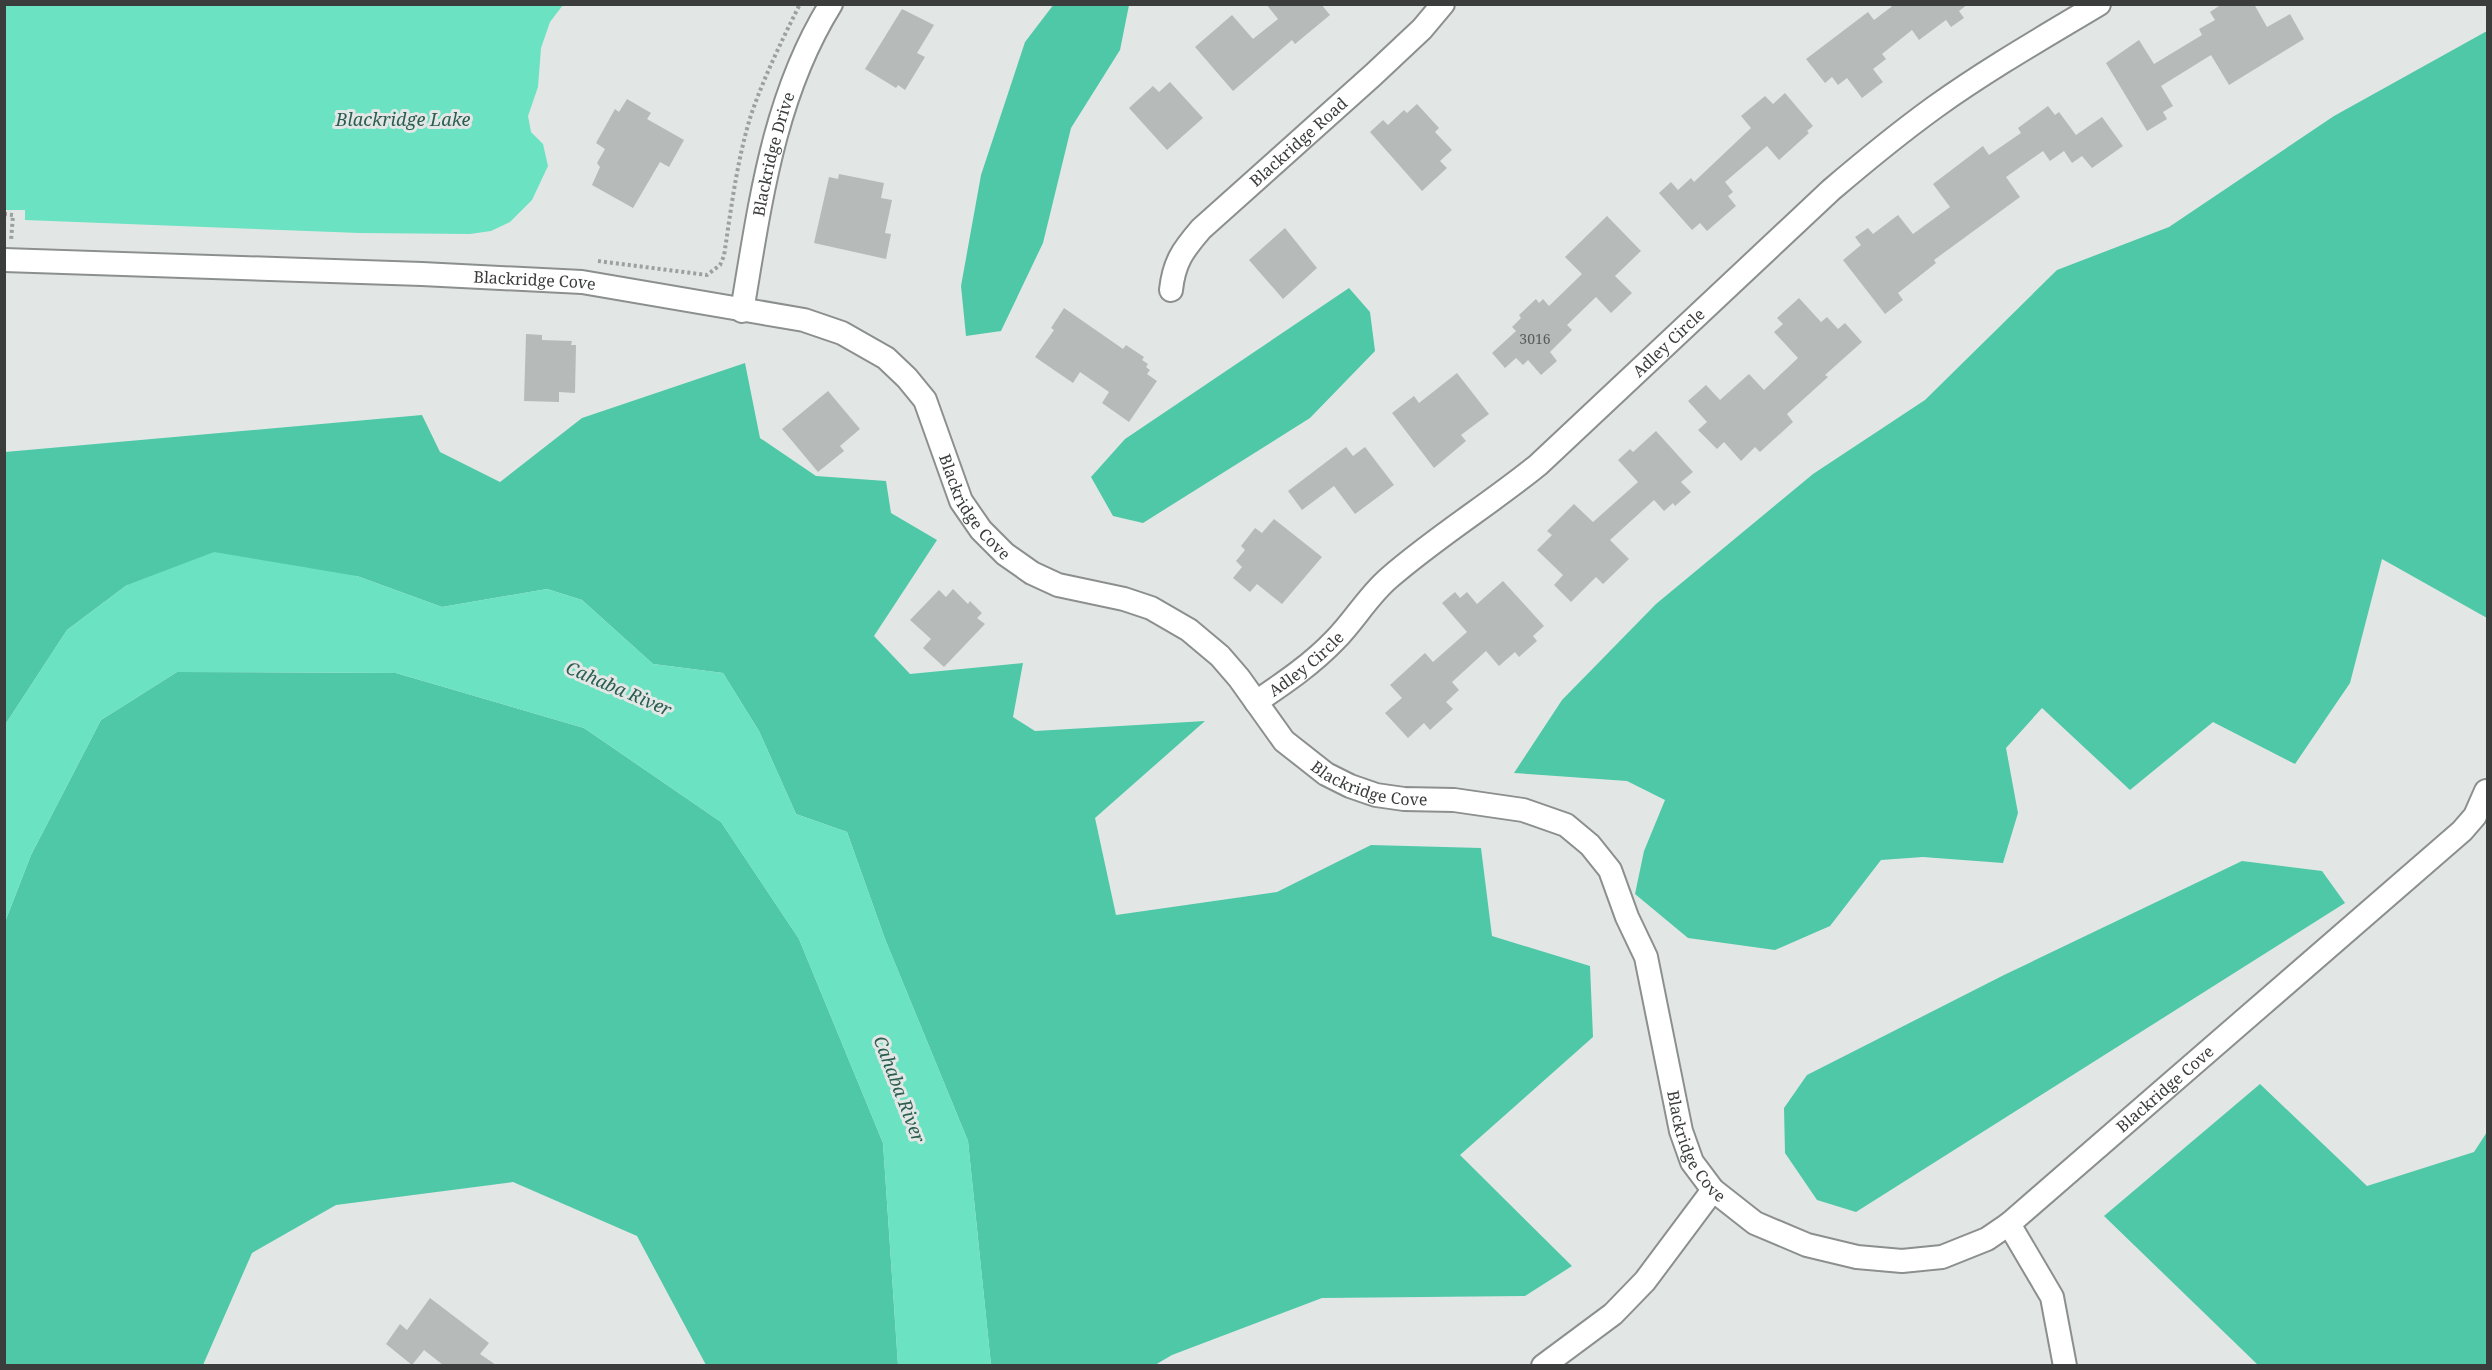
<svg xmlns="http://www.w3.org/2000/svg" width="2492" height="1370" font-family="'Noto Serif',serif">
	<rect width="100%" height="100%" fill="#e2e7e5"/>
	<path fill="#4fc8a8" d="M1054,4L1129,5L1120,50L1071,128L1043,243L1001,331L966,336L961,286L981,175L1025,42Z
		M2487,31V618L2382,559L2350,683L2295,764L2213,722L2130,790L2042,708L2006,748L2018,813L2003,863L1923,857L1881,860L1830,926L1775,950L1688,938L1635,894L1644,851L1665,800L1627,781L1514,773L1562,700L1656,604L1813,474L1925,400L2057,270L2169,227L2334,116Z
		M1349,288L1370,312L1375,351L1310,418L1143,523L1113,516L1091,477L1125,439Z
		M745,363L760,438L816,476L886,481L891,513L937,540L874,636L910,674L1023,663L1013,717L1035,731L1205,721L1095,818L1116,915L1277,892L1371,845L1481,848L1492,936L1590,966L1593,1037L1460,1155L1572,1266L1525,1296L1322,1298L1172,1355L1155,1365H991L968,1141L885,939L847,832L796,814L759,731L723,673L653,664L582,600L547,589L442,607L357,576L127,585L67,630L5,725V452L422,415L440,452L500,482L582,418Z
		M177,672L396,673L584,728L721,822L799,939L883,1143L898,1365H706L637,1236L513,1182L336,1205L252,1253L203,1365L5,1366V922L31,855L101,720Z
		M2242,861L2322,871L2345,903L1856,1212L1817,1200L1785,1153L1784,1108L1807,1075L2004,975Z
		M2260,1084L2367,1186L2474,1152L2487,1132V1365H2258L2104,1216Z"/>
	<path fill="#6be2c1" d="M5,4L563,5L550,22L541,48L538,87L528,116L531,132L543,144L548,166L532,200L510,222L491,231L470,234L360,233L25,220V210H5Z
		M214,552L357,576L442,607L547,589L582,600L653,664L723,673L759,731L796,814L847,832L885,939L968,1141L991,1365H898L883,1143L799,939L721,822L584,728L396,673L177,672L101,720L31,855L5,922V725L67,630L127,585Z"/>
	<path fill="#b6bab8" d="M1266,4H1321L1330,15L1295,44L1292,40L1233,91L1195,47L1232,15L1253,39L1278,19Z
		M1895,4H1968L1959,11L1964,18L1951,27L1946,20L1919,40L1912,30L1882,54L1886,59L1873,69L1883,82L1862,98L1847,78L1838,85L1832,77L1825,83L1806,59L1868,12L1874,20Z
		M2222,4H2254L2267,27L2290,14L2304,39L2229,85L2211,55L2161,86L2173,106L2163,112L2167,119L2147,131L2106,63L2139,40L2154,64L2202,35L2199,29L2215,20L2210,12Z
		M902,9L934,25L917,53L925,57L905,90L898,85L896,88L865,69Z
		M1170,82L1203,118L1167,150L1129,108L1153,86L1159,92Z
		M1785,93L1813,126L1807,131L1809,133L1779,160L1767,146L1725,182L1733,192L1728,196L1736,206L1707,231L1700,223L1692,230L1659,193L1671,182L1678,190L1691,178L1694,182L1751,128L1741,116L1765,96L1773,104Z
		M627,99L651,113L647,119L684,140L669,167L660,162L633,208L592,185L600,167L597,163L605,149L596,143L615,109L619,112Z
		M1417,104L1439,128L1435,132L1452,150L1440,161L1447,168L1422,191L1370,132L1383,120L1388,125L1404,110L1407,113Z
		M2048,106L2055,115L2059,112L2076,135L2102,117L2123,146L2092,168L2082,156L2072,163L2064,151L2050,161L2043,151L2006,177L2020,197L1934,260L1936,263L1898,293L1903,300L1885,314L1843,260L1861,245L1855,237L1868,228L1873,234L1898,215L1913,234L1950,207L1933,184L1983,146L1989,155L2021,133L2018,128Z
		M839,174L884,183L881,198L892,200L885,233L891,234L886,259L814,243L829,177L838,179Z
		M1607,216L1641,251L1615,276L1632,293L1611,313L1596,297L1567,325L1572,330L1550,352L1557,361L1541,375L1528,360L1523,365L1516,358L1505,368L1492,353L1516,331L1512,327L1521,318L1519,315L1536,299L1539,303L1543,299L1549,306L1582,274L1565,257Z
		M1285,228L1317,268L1283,299L1249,260Z
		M1799,298L1821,322L1827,317L1838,329L1845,323L1862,342L1825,375L1828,377L1787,414L1793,422L1760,452L1755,447L1741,461L1724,442L1717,449L1698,430L1707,422L1688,401L1706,385L1720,400L1749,374L1764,390L1798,358L1774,332L1783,324L1777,318Z
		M1064,308L1123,349L1126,345L1144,357L1142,360L1148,364L1146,367L1150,370L1147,374L1157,381L1129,422L1102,403L1109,392L1080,372L1073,383L1035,357L1054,330L1051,328Z
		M526,334L542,335V340L572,341L571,345H576L575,393L559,392V402L524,401Z
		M1457,373L1489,414L1461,435L1466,441L1434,468L1392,413L1414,396L1419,403Z
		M828,391L860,429L840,446L844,451L818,472L782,429Z
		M1656,431L1693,472L1681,482L1691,492L1675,506L1673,503L1664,511L1654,500L1610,540L1629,559L1603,584L1596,577L1571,602L1554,585L1563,575L1537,550L1552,535L1547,531L1574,504L1593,522L1638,482L1618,460L1630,449L1633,452Z
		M1346,447L1353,456L1365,447L1394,485L1355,514L1334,486L1302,510L1288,491Z
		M1274,519L1322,557L1282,604L1257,584L1250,592L1233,578L1242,567L1236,561L1245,550L1241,546L1255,528L1262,533Z
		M1503,581L1544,626L1533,636L1537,641L1519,657L1515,652L1499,666L1486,651L1452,682L1459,690L1446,702L1453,709L1430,730L1424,723L1408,738L1385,713L1402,698L1390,685L1425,653L1433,662L1467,632L1442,603L1455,592L1460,598L1467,592L1477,604Z
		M953,589L968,604L970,601L982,613L977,618L985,624L944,667L923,648L931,639L910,620L939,590L946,597Z
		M430,1298L489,1343L480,1354L496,1365H443L424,1350L412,1365L386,1344L400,1324L407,1330Z"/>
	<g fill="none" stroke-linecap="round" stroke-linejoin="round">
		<defs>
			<g id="street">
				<path id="s1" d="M4,260L422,274L582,282L804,320L842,333L886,358L907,378L925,400L961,501L981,530L1005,554L1032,573L1058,585L1124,599L1151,608L1189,630L1220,656L1239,678L1284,741L1326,774L1350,786L1376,795L1404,799L1454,800L1523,810L1566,825L1590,845L1610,870L1627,917L1646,957L1681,1131L1692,1162L1713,1190L1755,1223L1807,1245L1857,1257L1902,1261L1942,1257L1987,1239L2009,1224L2462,831L2475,816L2486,791"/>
				<path id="s2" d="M1171,290C1174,262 1183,250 1201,229L1373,75L1422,29L1443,4"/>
				<path id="s3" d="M742,311C760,205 773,97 831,4"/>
				<path id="s4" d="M1256,702C1284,683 1311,665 1335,640C1354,621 1368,596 1389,578C1436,537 1490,504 1538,465L1831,190C1865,161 1899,133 1935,107C1988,69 2044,37 2099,4"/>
				<path d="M2009,1224L2052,1297L2065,1366"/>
				<path d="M1543,1366L1613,1314L1645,1281L1713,1190"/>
			</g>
		</defs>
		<use href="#street" stroke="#8b8f8e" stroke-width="26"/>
		<path stroke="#9ca09e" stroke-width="4" stroke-dasharray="3 3" stroke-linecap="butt" d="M4,214L13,215L11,241
			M598,261L707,275L720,265L724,256C731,209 737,160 751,115C764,77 782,40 800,4"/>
		<use href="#street" stroke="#fff" stroke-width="22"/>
	</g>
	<g text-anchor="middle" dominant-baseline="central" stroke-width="6" stroke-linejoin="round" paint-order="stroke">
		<g font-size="14" fill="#5a5c5b">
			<text x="1535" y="338">3016</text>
		</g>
		<g font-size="16" fill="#3b3d3c" stroke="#e2e7e5">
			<text stroke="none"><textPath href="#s2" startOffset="200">Blackridge Road</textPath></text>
			<text stroke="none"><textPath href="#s3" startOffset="160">Blackridge Drive</textPath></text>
			<text stroke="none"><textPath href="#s1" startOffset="531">Blackridge Cove</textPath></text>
			<text stroke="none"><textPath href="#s4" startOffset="549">Adley Circle</textPath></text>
			<text stroke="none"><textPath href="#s1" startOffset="1071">Blackridge Cove</textPath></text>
			<text stroke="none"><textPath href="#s4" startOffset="63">Adley Circle</textPath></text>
			<text stroke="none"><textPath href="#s1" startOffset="1575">Blackridge Cove</textPath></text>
			<text stroke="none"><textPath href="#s1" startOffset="2709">Blackridge Cove</textPath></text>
			<text stroke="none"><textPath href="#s1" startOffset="2133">Blackridge Cove</textPath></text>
		</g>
		<g font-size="18" font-style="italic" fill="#2c5e50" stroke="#e2e7e5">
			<text x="403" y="119">Blackridge Lake</text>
			<text transform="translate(619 688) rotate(23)">Cahaba River</text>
			<text transform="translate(900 1089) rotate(69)">Cahaba River</text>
		</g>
	</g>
	<rect width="2492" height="1370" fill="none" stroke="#3b3d3c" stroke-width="12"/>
</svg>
